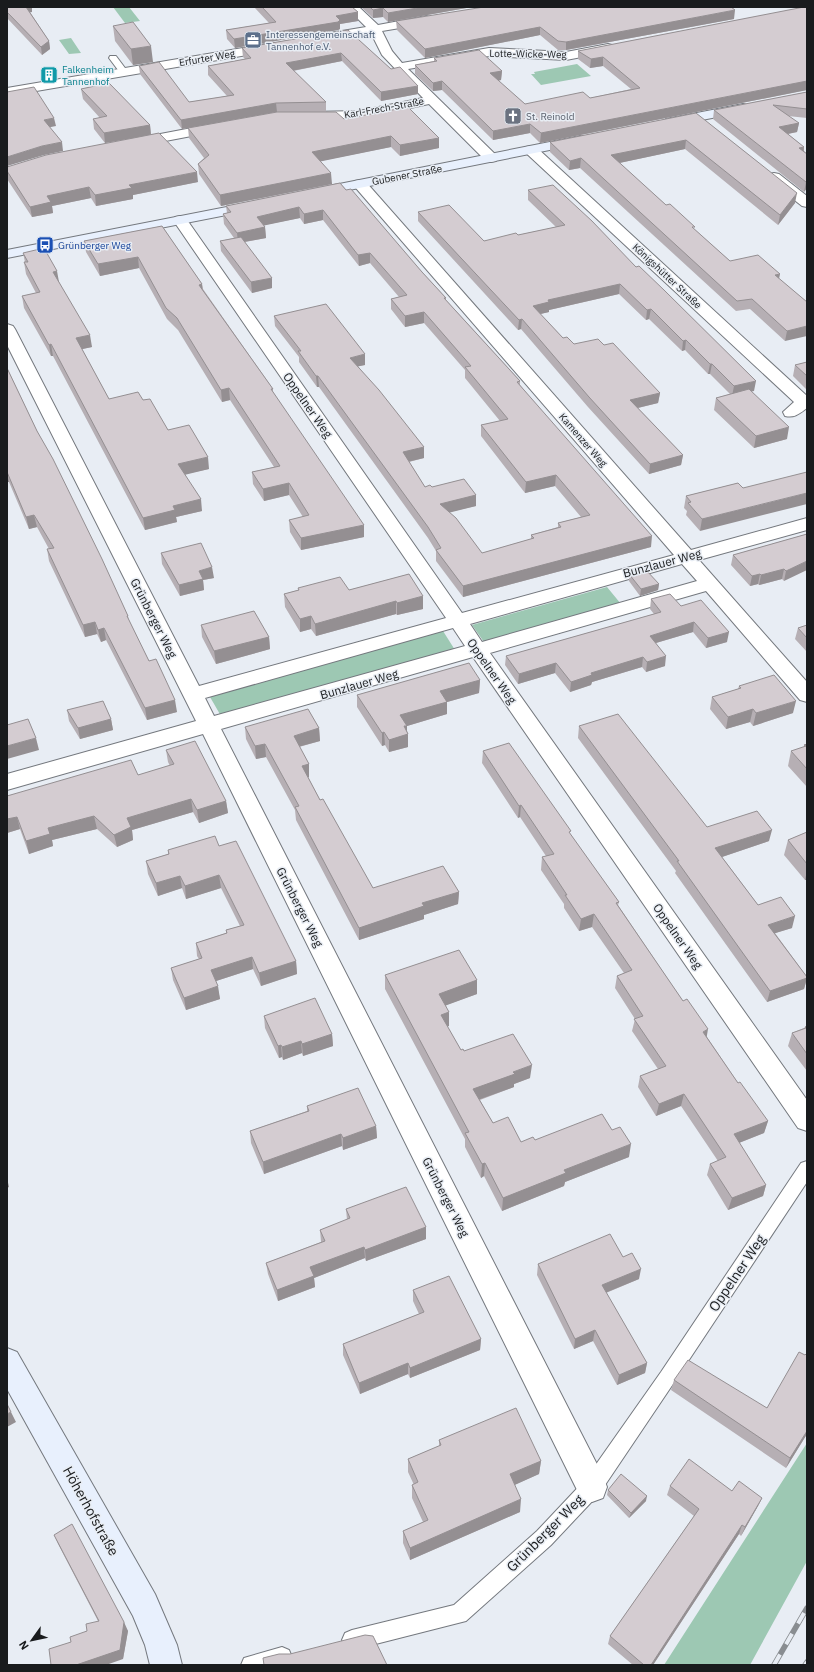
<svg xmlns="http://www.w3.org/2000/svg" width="814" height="1672" font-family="'IBM Plex Sans',sans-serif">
	<rect width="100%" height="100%" fill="#e8edf4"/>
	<path fill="#9dc8b3" d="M113,7H129L140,21L125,23Z
		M71,38L81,53L69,54L59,40Z
		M577,64L591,76L541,85L531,74H535L534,72Z
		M607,587L621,604L484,642L472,625Z
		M443,631L455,650L221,716L210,697Z
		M807,1443V1561L750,1665H664Z"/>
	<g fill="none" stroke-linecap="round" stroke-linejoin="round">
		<defs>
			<path id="lane" d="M110,56H116L128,72L127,74H121L109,58Z
				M807,1161V1182L673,1384L599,1494L551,1545L466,1621L352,1650L345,1647L342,1640L345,1633L352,1630L454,1605L537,1531L585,1480L661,1372L801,1163Z
				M282,1647L289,1650L292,1657L289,1664L241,1665L244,1658Z"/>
			<path id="street" d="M346,7H359L378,25L426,16L430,17L432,20L430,23L382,31L392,51L402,63L489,48L566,52L608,44L612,45L614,48L612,51L608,52L566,60L489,56L408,69L496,155L498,158L496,161L491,162L486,161L429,104L359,119H305L303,116L305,113L310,112L359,111L423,98L382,55L371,33L322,42L318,41L316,38L318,35L366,27Z
				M272,43L276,44L278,47L276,50L7,96V88Z
				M218,123L223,124L225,127L223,130L134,147L129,146L127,143L129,140L134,139Z
				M531,146L536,147L807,396V408C799,414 795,418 785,416L783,412L794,402L526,153L524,150L526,147Z
				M774,173L779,174L807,196V207L802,206L769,180L767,177L769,174Z
				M360,180L365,181L691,550L807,518V530L699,560L807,682V702L800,700L706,591L490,653L807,1100V1131L798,1128L473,657L221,729L603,1476L607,1487L603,1498L592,1502L581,1498L203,734L7,790V774L196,721L7,345V324L13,326L15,329L199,686L446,618L173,220L175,217L180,216L185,217L462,613L674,555L355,187L353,184L355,181ZM682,564L697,581L482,642L470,624ZM453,628L465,646L214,716L205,698Z"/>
			<path id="secondary" d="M743,104L748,105L750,108L748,111L671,126L666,125L664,122L666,119L671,118Z
				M580,136L585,137L587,140L585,143L314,197L309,196L307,193L309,190L314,189Z
				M257,201L262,202L264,205L262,208L7,258V250Z
				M7,1348L17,1352L155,1594L177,1645L182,1665H150L145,1645L133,1616L7,1389Z"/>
		</defs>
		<use href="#lane" stroke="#74787e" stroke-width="2"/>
		<use href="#street" stroke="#74787e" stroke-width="2"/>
		<use href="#secondary" stroke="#74787e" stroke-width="2"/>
		<use href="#lane" fill="#fff" fill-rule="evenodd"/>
		<use href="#street" fill="#fff" fill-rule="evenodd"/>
		<use href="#secondary" fill="#e8f0fd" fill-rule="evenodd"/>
		<defs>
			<path id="rail" d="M774,1665L807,1608
				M805,1665L807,1662"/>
		</defs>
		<use href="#rail" stroke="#898d91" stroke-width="5.5"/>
		<use href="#rail" stroke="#e8edf4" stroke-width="4" stroke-dasharray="12" stroke-linecap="butt"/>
	</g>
	<path fill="#b6afb4" d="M7,7L32,12H30L49,41L50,49L42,55L7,18Z
		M254,7H352L358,12V21L340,24V29L338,30L235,48L227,39L226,30L269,23Z
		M361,7H472L388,22L383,17L373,18Z
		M807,7V90L540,143L530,133L493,140L442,90L433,91L415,74V65L434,61V58L502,71L501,80L498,81L525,104L590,98L631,89L603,66L590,68L578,59V51Z
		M734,19L566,50H558L540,35L425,58L397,30L396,21Z
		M113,26L153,62L133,65L115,41Z
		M348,30L418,94L381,101L342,61L293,71L326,102V112H277L193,127L344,119L439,138V148L400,156L391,147L320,161L332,184L221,206L199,174L198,164L204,158L189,138L188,128L182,129L140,74L139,66L189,102L227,96L208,75V66L245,59L243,57L242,48Z
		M81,89L150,125L151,135L105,143L94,129L93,119L100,118L83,99Z
		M807,92V118L788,116L799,123L797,132L788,134L804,147V151L807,154V188L804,192L713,119L714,110Z
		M696,113L795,203L778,225L685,149L619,163L666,205L694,229L730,261L779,279L807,302L785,341L750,309L736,311L580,168L569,170L550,152V142Z
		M7,171L198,182L133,195V199L96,206L91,198L52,206L53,213L32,217L7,179Z
		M340,183L446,298V300L520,381V385L651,547L463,597L436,561V551L428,538L319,387H317L299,362V357L275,326L274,316L365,365L358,366L424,458L409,462L425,487L476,495V506L449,512L482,553L531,539V535L558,527V523L581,517L555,486L525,493L481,436V425L500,421L465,378V370L424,323L405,327L391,309V299L399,297L370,263L359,266L323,220L304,224L300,218L264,225L265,227L266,238L245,242L272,288L252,293L221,251L220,241L234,238L224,224L223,214L227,213L226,206Z
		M528,190L636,267L754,391H751L787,439L754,448L714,410L716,398L730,394L710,374H708L685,350L682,351L649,319L646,320L619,294L549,310V312L540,314L563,338L574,344L604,345L660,393L658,403L638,408L683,455L681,465L649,474L588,407L521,329L518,330L418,221V212L484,241L518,235L556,227L528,200Z
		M162,226L202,284L203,289L273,389V392L364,537L301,550L290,532L289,520L303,517L289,495L264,501L253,484L252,472L274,467L230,400L222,402L178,330L167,319L139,268L100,276L86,252L84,241Z
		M23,253L59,282L92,347L82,349L109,399L143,400L168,430L209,469L185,474L202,511L176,517L177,522L145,530L53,356H51L24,308L22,296L36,293L26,274L24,262H25Z
		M807,362V390L793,376L795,365Z
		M7,368L37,431L128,616L129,621L149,661L177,712L147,720L106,640L101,642L97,634L85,637L49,561L47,549H49L37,527L29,529L9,482H7Z
		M738,483L700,531L686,515L687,511L684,508L686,496Z
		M807,534L784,581L782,579L759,585L758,584L750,586L731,565L733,555Z
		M161,553L214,578L203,580L204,590L180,596L162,564Z
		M409,574L423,609L397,615L396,614L316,636L311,629L300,632L285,607L284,594L298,590V588L349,590Z
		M629,574L659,584L658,590L640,596L629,581Z
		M651,599L681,606L727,642L706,648L693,632L656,643L665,666L646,672L642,667L592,682L591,685L570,692L555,673L518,684L505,665L506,656L654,614L650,609Z
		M201,625L269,637L270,649L216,664L202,637Z
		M807,625V652L795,639L798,628Z
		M480,680L479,693L447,702V714L407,726V731L408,734V747L389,752L385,745L382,746L357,707V695Z
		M739,686L793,713L753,726L750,722L726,729L710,709L712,697L738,689Z
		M67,710L111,719L113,730L80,739L69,721Z
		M579,726L707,827L769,841L722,857L758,905L792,928L775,933L807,977V979L804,989L767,1002L675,873L676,871L578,738Z
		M245,727L319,728L320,741L299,747L309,764V777H308L320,800L373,888L459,892L458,904L424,915V919L359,940L296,820L295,810L266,757L256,759L246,739Z
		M807,744V787L788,766L791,751L804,747V745Z
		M166,750L226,801L228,813L199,823L193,812L132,830L133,840L117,847L97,829L52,840L53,846L29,854L20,829L7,833V796L138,775L170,766L168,762Z
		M483,751L570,834L619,902L618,905L707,1037L738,1083L768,1121L764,1133L739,1143L766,1185L763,1196L728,1210L707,1175L710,1164L718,1161L681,1106L656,1116L638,1087L640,1076L658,1069L632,1031L635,1019L615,988L617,976L624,973L592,927L579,931L564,908V904L541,870L542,857L546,856L520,817L518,818L482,763Z
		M807,832V880H805L784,855L788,840Z
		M219,846L296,961L297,974L261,986L253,969L216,981L220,999L186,1010L173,980L171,968L199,959L197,956L196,943L226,933V930L240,926L221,888L186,899L182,888L158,896L148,874L146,861L168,854V850Z
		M385,975L477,980V994L446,1005L449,1026H447L461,1050L530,1078L514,1084V1087L480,1100L493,1123L521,1142L535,1140L629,1157L565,1182L564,1186L502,1211L484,1176L481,1178L465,1147V1139L385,989Z
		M264,1016L332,1034L333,1046L303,1056L302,1053L283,1060L282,1057L279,1058L265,1028Z
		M807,1026V1071L788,1046L792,1033L804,1028L805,1027Z
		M307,1106L376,1126L377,1138L343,1150L342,1146L264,1174L251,1143L250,1131L307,1111Z
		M346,1209L426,1227V1239L366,1261L365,1258L314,1278L315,1287L278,1301L268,1274L266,1263L321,1242L320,1230L347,1220Z
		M623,1257L639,1279L606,1293L647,1363L645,1373L617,1385L593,1341L574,1349L537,1275L538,1264Z
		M413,1290L481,1339L480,1350L410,1378L408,1374L360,1394L343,1355V1344L419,1314L413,1301Z
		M807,1353V1434L786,1468L671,1390L674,1380L767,1408Z
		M439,1440L541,1461L539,1474L514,1485L520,1512L410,1560L403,1543V1531L423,1522L412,1498V1485H414L408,1472V1459L439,1446Z
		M670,1486L732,1491L762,1498L758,1506L741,1536L739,1534L653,1665H633L608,1644L610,1636L694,1516L667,1495Z
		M608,1490L646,1501L629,1518L607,1495Z
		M54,1535L128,1631L123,1659L71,1642L87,1631L98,1621L58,1544Z"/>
	<path fill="#948f92" d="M25,7H32V12L26,13Z
		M423,7H472L388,22V13Z
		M383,8V17L373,18V10Z
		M735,10L734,19L566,50V42Z
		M358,12V21L340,24V29L338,30L235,48L234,39L336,16Z
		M540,27V35L425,58V49Z
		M49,41L50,49L42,55L41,47Z
		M151,46L153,62L133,65L131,49Z
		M341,53L342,61L286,72V63Z
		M603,57V66L590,68L591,59Z
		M502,71L501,80L490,82V73Z
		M442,81V90L433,91V83Z
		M807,81V90L540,143L541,133Z
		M418,86V94L381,101V92Z
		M276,103L277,112L182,129L181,120Z
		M54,118L56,126L46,128L44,120Z
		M799,123L797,132L777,136L779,127Z
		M530,124V133L493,140V131Z
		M150,125L151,135L105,143L104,133Z
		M391,136V147L313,163L312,152Z
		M439,138V148L400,156V145Z
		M686,140L685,149L610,165L611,155Z
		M62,142L63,151L44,155L7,166V157L42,146Z
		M804,147L803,156L799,148Z
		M581,158L580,168L569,170L570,161Z
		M197,172L198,182L133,195V199L96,206L95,195L129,185Z
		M331,173L332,184L221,206L220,195Z
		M807,181V188L804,192L806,182Z
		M89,187L91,198L52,206L53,213L32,217L30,207L47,196Z
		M797,193L795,203L778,225L780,215Z
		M299,207L300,218L257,227V217Z
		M323,210V220L304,224V214Z
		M265,227L266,238L238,243L237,233Z
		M370,253V263L359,266L358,255Z
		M138,257L139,268L100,276L98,264Z
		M57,271L59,282L55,283L53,272Z
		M780,274L778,284L775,275Z
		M272,278V288L252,293L251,282Z
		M202,284L203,295L199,285Z
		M620,284L619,294L549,310V312L532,316L533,306L548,300Z
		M651,309L649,319L646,320L647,310Z
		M424,312V323L405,327V316Z
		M522,319L521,329L518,330L519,320Z
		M807,326V336L785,341L787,331Z
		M90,335L92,347L78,350L76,338Z
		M686,340L685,350L682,351L683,341Z
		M51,344L53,356H51L49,345Z
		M365,354V365L350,368V358Z
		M710,364H712L710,374H708Z
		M316,376H318L319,387H317Z
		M756,381L754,391L732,396L734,386Z
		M229,388L230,400L222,402L221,390Z
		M660,393L658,403L629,410L630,400Z
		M789,427L787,439L754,448L756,436Z
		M424,447V458L403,463V452Z
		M683,455L681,465L649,474L650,464Z
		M208,457L209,469L180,476L178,464Z
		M7,474L9,482H7Z
		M556,475L555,486L525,493L526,482Z
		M289,483V495L264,501L263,489Z
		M807,493V504L700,531L702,519Z
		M476,495V506L440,515V504Z
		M201,499L202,511L176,517L177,522L145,530L143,518L173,506Z
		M34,515L37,527L29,529L26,517Z
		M364,525V537L301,550V538Z
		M652,536L651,547L463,597V586Z
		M807,561V570L784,581L786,571Z
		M212,567L214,578L203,580L204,590L180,596L179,585L199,571Z
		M784,569L782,579L759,585L761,575Z
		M760,574L758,584L750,586L752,576Z
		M659,584L658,590L640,596L641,589Z
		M423,596V609L397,615V603Z
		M396,601V614L316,636L315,624Z
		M311,616V629L300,632V619Z
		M95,622L97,634L85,637L83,625Z
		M694,622L693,632L649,645L650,636Z
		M104,628L106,640L101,642L98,630Z
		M729,632L727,642L706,648L708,638Z
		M269,637L270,649L216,664L214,651Z
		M666,656L665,666L646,672L647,662Z
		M643,657L642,667L592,682L591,685L570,692L571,682L591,673Z
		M556,663L555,673L518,684L519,674Z
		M480,680L479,693L440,704V691Z
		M175,700L177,712L147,720L145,708Z
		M796,701L793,713L753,726L756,713Z
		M447,702V714L407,726V735L408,734V747L389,752V740L400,715Z
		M753,709L750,722L726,729L728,717Z
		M111,719L113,730L80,739L78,728Z
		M319,728L320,741L294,748V736Z
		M384,732L385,745L382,746V733Z
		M36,738L39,750L7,759V746Z
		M265,744L266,757L256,759L255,746Z
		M309,764V777L303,779L302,766Z
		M191,799L193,812L132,830L133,840L117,847L114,835L127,818Z
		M226,801L228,813L199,823L197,810Z
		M521,805L520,817L518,818L519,806Z
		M94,816L97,829L52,840L53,846L29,854L26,841L48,828Z
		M17,817L20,829L7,833V819Z
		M772,830L769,841L713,860L715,848Z
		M807,871V880H805Z
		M219,875L221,888L186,899L185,886Z
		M180,876L182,888L158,896L156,883Z
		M459,892L458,904L424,915V919L359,940V928L422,903Z
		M594,914L592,927L579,931L581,919Z
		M795,916L792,928L766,936L768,925Z
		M252,957L253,969L213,982L211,970Z
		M296,961L297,974L261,986L259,973Z
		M807,978L804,989L767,1002L770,991Z
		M477,980V994L439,1008V994Z
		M218,986L220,999L186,1010L184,998Z
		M449,1012V1026L440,1029L441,1015Z
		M708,1029L706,1041L703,1032Z
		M332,1034L333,1046L303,1056L302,1044Z
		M301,1041L302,1053L283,1060L282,1047Z
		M281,1045L282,1057L279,1058L278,1046Z
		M532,1065L530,1078L514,1084V1087L472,1102L473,1089L513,1072Z
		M684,1094L681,1106L656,1116L659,1104Z
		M768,1121L764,1133L731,1146L734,1134Z
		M376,1126L377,1138L343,1150V1138Z
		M341,1134L342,1146L264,1174L263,1162Z
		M631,1144L629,1157L565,1182L564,1186L502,1211L503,1198L564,1170Z
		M485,1163L484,1176L481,1178L482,1164Z
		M7,1178L9,1187L7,1188Z
		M766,1185L763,1196L728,1210L732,1198Z
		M426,1227V1239L366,1261L365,1250Z
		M364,1247L365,1258L314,1278L315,1287L278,1301L277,1290L310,1267Z
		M641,1269L639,1279L600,1295L602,1285Z
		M595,1330L593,1341L574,1349L575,1339Z
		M481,1339L480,1350L410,1378V1368Z
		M408,1363V1374L360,1394L359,1383Z
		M647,1363L645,1373L617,1385L619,1375Z
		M11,1412L16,1422L7,1427V1414Z
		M807,1431V1434L786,1468L790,1458Z
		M541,1461L539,1474L508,1488L510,1474Z
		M647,1496L646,1501L629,1518L631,1513Z
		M762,1498L758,1506L741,1536L745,1527Z
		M521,1499L520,1512L410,1560V1548Z
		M742,1525L739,1534L653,1665H651Z
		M124,1622L128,1631L123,1659L106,1665H76Z"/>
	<path fill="#d4ccd1" stroke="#948f92" d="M7,7H26L49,41L41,47L7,12Z
		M262,7H352L358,12L336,16L340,20L338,22L234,39L226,30L276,22Z
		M370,7H423L388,13L383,8L373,10Z
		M484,7H731L735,10L566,42L558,41L540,27L425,49L396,21Z
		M804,7H807V81L541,133L530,124L493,131L442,81L433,83L415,65L437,61L434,58L479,50L502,71L490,73L525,104L583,92L590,98L640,88L603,57L591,59L578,51Z
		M133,22L151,46L131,49L113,26Z
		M348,30L391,69L400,67L418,86L381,92L341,53L286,63L326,102L276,103L181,120L139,66L159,62L189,102L234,95L208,66L251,58L242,48Z
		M109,83L150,125L104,133L93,119L107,116L81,89Z
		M34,87L54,118L44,120L62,142L42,146L7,157V92Z
		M807,92V109L773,105L799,123L779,127L804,147L799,148L807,154V181L806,182L714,110Z
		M408,107L439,138L400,145L391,136L312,152L331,173L220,195L198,164L209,155L188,128L277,112H336L344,119Z
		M696,113L797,193L780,215L686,140L611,155L666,205L670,204L695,227H692L730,261L758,255L780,274L775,275L807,302V326L787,331L752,299L737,301L581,158L570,161L550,142Z
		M159,133L197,172L129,185L132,188L95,195L89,187L47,196L51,202L30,207L7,171V167L46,155Z
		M340,183L346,190L351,189L422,272L446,298H444L520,381L517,382L652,536L463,586L436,550L441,548L428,527L318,376H316L298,351H301L274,316L326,304L365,354L350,358L379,390L424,447L403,452L425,487L430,485L432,487L464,479L476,495L440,504L456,518L482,553L534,538L531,535L561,527L558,523L590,515L556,475L526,482L481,425L508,419L465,367L471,366L424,312L405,316L391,299L407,295L370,253L358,255L323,210L304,214L299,207L257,217L265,227L237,233L223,214L231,212L226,206Z
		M553,185L592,221L636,267L639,266L664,290L756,381L734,386L712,364H710L686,340L683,341L651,309L647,310L620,284L548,300L549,302L533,306L563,338L567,337L574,344L598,339L604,345L613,343L660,393L630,400L683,455L650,464L589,397L522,319L519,320L418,212L449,205L484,241L516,233L518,235L565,225L528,190Z
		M162,226L202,284L199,285L273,389H271L364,525L301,538L289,520L309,515L289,483L263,489L252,472L280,466L229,388L221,390L177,318L166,308L138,257L98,264L84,241Z
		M241,237L272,278L251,282L220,241Z
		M44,248L57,271L53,272L90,335L76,338L109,399L138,392L143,400L150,399L168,430L189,425L208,457L178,464L201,499L173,506L175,510L143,518L51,344L49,345L22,296L40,292L24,262H28L23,253Z
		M807,362V376L795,365Z
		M7,368L37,431L53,459L102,559L128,616H127L149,661L156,659L175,700L145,708L104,628L98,630L95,622L83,625L47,549L54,548L34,515L26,517L7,472Z
		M749,389L789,427L756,436L716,398Z
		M807,472V493L702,519L688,503L691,502L686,496L738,483L743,488Z
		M807,534V561L786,571L784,569L761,575L760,574L752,576L733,555Z
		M201,543L212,567L199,571L203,579L179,585L161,553Z
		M646,570L659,584L641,589L629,574Z
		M409,574L423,596L397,603L396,601L315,624L311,616L300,619L284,594L299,590L298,588L340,577L349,590Z
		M670,594L681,606L701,600L729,632L708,638L694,622L650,636L666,656L647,662L643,657L591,673L592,675L571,682L556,663L519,674L506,656L661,612L651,599Z
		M254,611L269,637L214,651L201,625Z
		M807,625V638L798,628Z
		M469,663L480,680L440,691L447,702L400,715L407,726H404L408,734L389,740L384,732L382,733L357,695Z
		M774,675L796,701L756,713L753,709L728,717L712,697L741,688L739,686Z
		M103,701L111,719L78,728L67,710Z
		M308,709L319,728L294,736L309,764L302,766L320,800L323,799L373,888L443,866L459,892L422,903L424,906L359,928L295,807L299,806L265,744L255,746L245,727Z
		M618,714L707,827L757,811L772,830L715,848L758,905L781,897L795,916L768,925L807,977V978L770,991L677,861H679L579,726Z
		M28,719L36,738L7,746V725Z
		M195,741L226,801L197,810L191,799L127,818L131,827L114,835L94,816L48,828L50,834L26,841L17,817L7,819V796L131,760L138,775L174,764L166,750Z
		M509,743L571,831L569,832L619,902L616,903L683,1001L687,999L708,1029L703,1032L738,1083L740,1082L768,1121L734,1134L766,1185L732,1198L710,1164L726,1157L684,1094L659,1104L640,1076L666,1066L634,1019L643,1016L617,976L632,970L594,914L581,919L565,895H567L542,857L554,854L521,805L519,806L483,751Z
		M807,744V769L791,751L806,746L804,745Z
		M807,832V864L788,840Z
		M215,836L219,846L236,841L296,961L259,973L252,957L211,970L218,986L184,998L171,968L202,958L196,943L227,933L226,930L244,925L219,875L185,886L180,876L156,883L146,861L169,854L168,850Z
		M459,950L477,980L439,994L449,1012L441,1015L461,1050L463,1049L464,1051L513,1034L532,1065L513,1072L515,1074L473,1089L493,1123L508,1117L521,1142L533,1137L535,1140L602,1114L612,1130L620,1127L631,1144L564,1170L566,1173L503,1198L485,1163L482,1164L465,1133L469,1132L385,975Z
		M315,998L332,1034L302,1044L301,1041L282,1047L281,1045L278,1046L264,1016Z
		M807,1026V1054L792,1033L806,1028L805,1027Z
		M358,1088L376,1126L343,1138L341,1134L263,1162L250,1131L309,1111L307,1106Z
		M406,1187L426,1227L365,1250L364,1247L310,1267L314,1276L277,1290L266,1263L325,1241L320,1230L350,1218L346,1209Z
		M610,1234L623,1257L632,1253L641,1269L602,1285L647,1363L619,1375L595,1330L575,1339L538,1264Z
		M449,1276L481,1339L410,1368L408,1363L359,1383L343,1344L424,1312L413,1290Z
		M799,1352L805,1355L807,1353V1431L790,1458L674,1380L688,1360L767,1408Z
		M7,1404L11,1412L7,1414Z
		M516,1408L541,1461L510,1474L521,1499L410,1548L403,1531L428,1520L412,1485L418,1482L408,1459L441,1445L439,1440Z
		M689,1459L732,1491L739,1481L762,1498L745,1527L742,1525L651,1665H644L610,1636L699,1509L670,1486Z
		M621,1474L647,1496L631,1513L608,1490Z
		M72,1524L124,1622L120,1650L76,1665H51L49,1649L71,1642L70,1637L87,1631L86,1624L99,1621L54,1535Z
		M365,1635L373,1636L387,1665H264L263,1658L279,1654H290Z"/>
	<defs>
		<symbol id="office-square" viewBox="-11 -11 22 22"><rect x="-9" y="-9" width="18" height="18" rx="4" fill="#5c6f8a" stroke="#e8edf4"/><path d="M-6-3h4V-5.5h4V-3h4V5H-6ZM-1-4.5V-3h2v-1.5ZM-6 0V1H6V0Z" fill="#fff"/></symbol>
		<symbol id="building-square" viewBox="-11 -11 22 22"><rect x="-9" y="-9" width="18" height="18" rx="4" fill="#0f9aa8" stroke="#e8edf4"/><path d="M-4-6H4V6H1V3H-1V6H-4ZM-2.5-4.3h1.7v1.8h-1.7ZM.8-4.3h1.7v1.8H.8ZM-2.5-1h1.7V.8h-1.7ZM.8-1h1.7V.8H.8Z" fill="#fff"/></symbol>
		<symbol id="church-square" viewBox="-11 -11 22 22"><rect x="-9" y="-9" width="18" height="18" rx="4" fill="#6b7280" stroke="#e8edf4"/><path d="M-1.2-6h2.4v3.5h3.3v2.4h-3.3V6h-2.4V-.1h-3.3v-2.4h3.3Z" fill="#fff"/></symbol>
		<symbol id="bus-square" viewBox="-11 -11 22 22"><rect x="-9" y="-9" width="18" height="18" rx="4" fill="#1a4fb4" stroke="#e8edf4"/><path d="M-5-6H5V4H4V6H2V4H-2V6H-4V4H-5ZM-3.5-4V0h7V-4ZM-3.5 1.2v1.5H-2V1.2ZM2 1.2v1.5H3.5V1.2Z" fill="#fff"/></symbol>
	</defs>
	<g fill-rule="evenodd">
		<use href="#office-square" x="243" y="30" width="20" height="20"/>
		<use href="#building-square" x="39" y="65" width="20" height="20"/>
		<use href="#church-square" x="503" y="106" width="20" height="20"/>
		<use href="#bus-square" x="35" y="235" width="20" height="20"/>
	</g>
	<g text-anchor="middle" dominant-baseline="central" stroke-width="3" stroke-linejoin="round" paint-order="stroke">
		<g font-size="10" fill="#4e5e75" stroke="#e8edf4" text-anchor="start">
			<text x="266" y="34">Interessengemeinschaft<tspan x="266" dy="12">Tannenhof e.V.</tspan></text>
		</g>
		<g font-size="10" fill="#191b1d" stroke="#e8edf4">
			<text transform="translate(528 54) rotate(1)">Lotte-Wicke-Weg</text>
			<text transform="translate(207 58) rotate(-10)">Erfurter Weg</text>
			<text transform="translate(384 108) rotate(-10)">Karl-Frech-Straße</text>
			<text transform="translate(407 175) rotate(-11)">Gubener Straße</text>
			<text transform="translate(667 276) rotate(43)">Königshütter Straße</text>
			<text transform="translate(583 440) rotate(49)">Kamenzer Weg</text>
		</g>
		<g font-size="10" fill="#0d838f" stroke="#e8edf4" text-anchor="start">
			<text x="62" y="69">Falkenheim<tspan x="62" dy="12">Tannenhof</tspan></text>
		</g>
		<g font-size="10" fill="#5b616d" stroke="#e8edf4" text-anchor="start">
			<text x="526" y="116">St. Reinold</text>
		</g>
		<g font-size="10" fill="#164399" stroke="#e8edf4" text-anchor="start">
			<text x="58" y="245">Grünberger Weg</text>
		</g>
		<g font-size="12" fill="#191b1d" stroke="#e8edf4">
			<text transform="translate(308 405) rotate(55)">Oppelner Weg</text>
			<text transform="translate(662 563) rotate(-15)">Bunzlauer Weg</text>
			<text transform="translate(154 618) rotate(63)">Grünberger Weg</text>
			<text transform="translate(492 671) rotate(55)">Oppelner Weg</text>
			<text transform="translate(359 684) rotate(-16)">Bunzlauer Weg</text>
			<text transform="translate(300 907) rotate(63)">Grünberger Weg</text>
			<text transform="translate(678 936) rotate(55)">Oppelner Weg</text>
			<text transform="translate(446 1197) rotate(63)">Grünberger Weg</text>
		</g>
		<g font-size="14" fill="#191b1d" stroke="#e8edf4">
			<text transform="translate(737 1273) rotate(-56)">Oppelner Weg</text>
			<text transform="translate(91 1511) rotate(61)">Höherhofstraße</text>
			<text transform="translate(545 1533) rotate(-45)">Grünberger Weg</text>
		</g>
	</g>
	<rect width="814" height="1672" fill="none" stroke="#191b1d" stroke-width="16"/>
	<g transform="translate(32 1640) rotate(237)" stroke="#e8edf4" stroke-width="3" paint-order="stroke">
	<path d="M0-3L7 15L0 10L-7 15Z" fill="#191b1d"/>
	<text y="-6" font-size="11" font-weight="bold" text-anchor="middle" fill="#191b1d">N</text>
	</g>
</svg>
